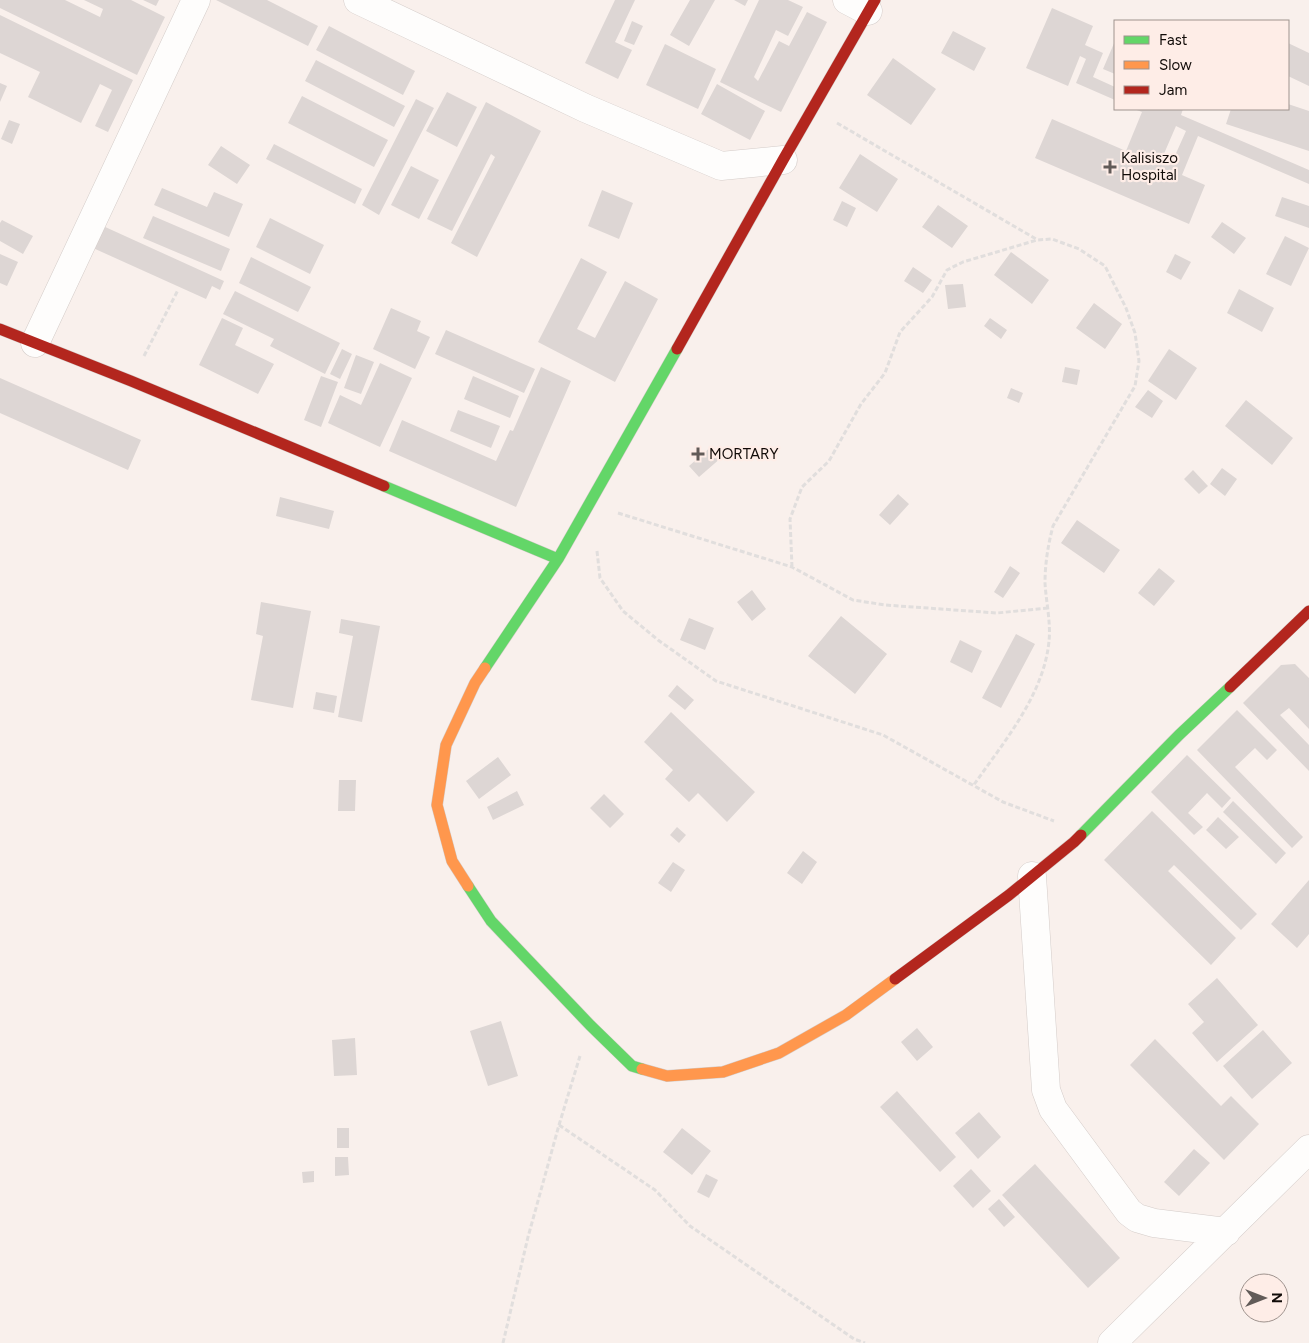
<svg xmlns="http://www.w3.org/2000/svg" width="1309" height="1343" font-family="Figtree,sans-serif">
	<rect width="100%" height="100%" fill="#f9f0ec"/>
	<path fill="#ddd6d4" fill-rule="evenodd" d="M0,0H65L100,17L103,9L84,0H131L165,17L137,75L0,8Z
		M143,0H159L156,6Z
		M216,0H267L318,26L308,46Z
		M615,0H635L615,42L632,50L618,79L585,63Z
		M690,0H715L689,46L670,35Z
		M734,0H748L745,6Z
		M759,0H788L803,7L788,36L776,30L754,77L758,81L779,41L789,46L807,12L827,22L781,112L720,82Z
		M1052,8L1093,26L1085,45L1103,53L1093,77L1115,87V100L1076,83L1086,59L1080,56L1068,86L1026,68Z
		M0,15L133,80L108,132L95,126L112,90L100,84L81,123L28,97L40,72L0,53Z
		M632,21L643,26L634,45L624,41Z
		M329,26L415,71L403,95L316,50Z
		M953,31L986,48L974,71L941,53Z
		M1115,41V74L1103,69Z
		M1288,43L1309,53V86L1288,76Z
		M665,44L716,69L698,109L646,85Z
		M893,58L936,89L911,125L867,95Z
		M316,60L405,106L394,127L305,81Z
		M0,83L7,86L0,102Z
		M717,84L765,111L750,140L701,114Z
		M447,92L477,107L457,147L426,131Z
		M302,96L388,140L374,167L288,123Z
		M416,99L434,108L379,215L362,205Z
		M486,102L541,131L477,257L451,243L495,157L491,154L452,231L427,219Z
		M1288,104L1309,111V151L1226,124L1231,109H1288Z
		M1134,109H1183L1181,115L1309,170V184L1198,136L1182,175L1205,185L1189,224L1035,158L1052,119L1126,151L1142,112ZM1176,126L1186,131L1173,160L1163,156Z
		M9,120L20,124L12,144L1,139Z
		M274,144L362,189L355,204L266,159Z
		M221,146L250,165L237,184L208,165Z
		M860,154L898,179L877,212L839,188Z
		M411,166L439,180L419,219L391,205Z
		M162,188L207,207L214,192L243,204L229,237L154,205Z
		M602,190L633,203L619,239L588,226Z
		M1282,197L1309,206V228L1275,216Z
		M842,201L856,208L847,227L833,220Z
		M938,205L968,226L952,248L922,227Z
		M153,216L230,249L221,271L143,238Z
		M270,218L324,245L310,274L256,247Z
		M2,220L33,236L23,254L0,241V223Z
		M1222,222L1246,238L1234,254L1211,237Z
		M103,226L224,281L220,290L212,286L206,299L93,248Z
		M1285,236L1309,248L1291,286L1266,274Z
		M1011,252L1049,280L1032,304L994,275Z
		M0,254L18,262L7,286L0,283Z
		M1175,254L1191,262L1181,280L1166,272Z
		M251,257L311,287L298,312L239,283Z
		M581,258L607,272L577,329L595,338L625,281L658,299L615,382L538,342Z
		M913,267L932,280L923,293L904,281Z
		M963,284L966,307L948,309L945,285Z
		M1239,289L1274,308L1262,332L1227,313Z
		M235,291L340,343L325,374L270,346L274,339L223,314Z
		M1094,303L1122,324L1105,349L1076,328Z
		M391,308L421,321L417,331L430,337L415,369L373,349Z
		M222,318L243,328L235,345L274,364L258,394L199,365Z
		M990,318L1007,330L1001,339L984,326Z
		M446,330L535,369L524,393L435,354Z
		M342,349L352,354L340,379L330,374Z
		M1169,349L1197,368L1176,400L1148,381Z
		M356,355L374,362L361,394L344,388Z
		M380,363L412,378L380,447L328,423L340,395L361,405Z
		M541,367L571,381L516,507L389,451L402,420L496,461L510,430L513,431Z
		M1065,367L1080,370L1077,385L1062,382Z
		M321,376L338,382L321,427L304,420Z
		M473,376L519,396L510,418L464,399Z
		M0,378L141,440L128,470L0,413Z
		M1011,388L1023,393L1019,403L1007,398Z
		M1148,390L1163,401L1152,418L1135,407Z
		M1246,400L1293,438L1272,465L1225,426Z
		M458,410L500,426L491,448L450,431Z
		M712,446L722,457L699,477L689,466Z
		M1222,468L1237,479L1225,496L1210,484Z
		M1193,470L1208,486L1199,494L1184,479Z
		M898,494L909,504L890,525L879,515Z
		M280,497L334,511L329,529L276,516Z
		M1077,520L1120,550L1104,573L1061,543Z
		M1010,566L1020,573L1003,598L994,592Z
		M1159,568L1175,581L1154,606L1138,593Z
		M752,590L766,609L752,621L737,602Z
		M261,602L311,611L293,708L251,700L263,636L256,634Z
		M841,616L887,654L855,694L808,656Z
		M689,618L714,628L705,650L680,640Z
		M341,619L380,626L362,722L338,717L353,636L339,633Z
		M1016,634L1035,644L1001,708L982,698Z
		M960,640L982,651L972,673L950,662Z
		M1295,664L1309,678V729L1289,708L1280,715L1309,745V771L1243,703L1281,665Z
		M677,685L694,700L685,710L668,696Z
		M316,692L337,696L334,713L313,709Z
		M1237,710L1277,750L1267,760L1255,748L1235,767L1303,837L1292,848L1197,750Z
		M671,712L755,792L727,822L698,793L689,802L665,779L673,770L644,742Z
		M1187,755L1231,798L1222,808L1207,793L1188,813L1203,827L1194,835L1151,792Z
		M498,757L511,775L479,799L466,781Z
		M339,780H356L355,811H338Z
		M517,791L524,805L493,820L487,807Z
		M604,794L624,814L610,828L590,808Z
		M1233,801L1286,853L1276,864L1223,812Z
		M1152,811L1257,914L1241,930L1174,865L1168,871L1236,938L1211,965L1104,860Z
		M1218,817L1239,837L1226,849L1206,830Z
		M677,827L686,835L679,843L670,835Z
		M803,851L817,862L802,884L787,873Z
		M673,862L685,870L671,892L658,883Z
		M1309,880V934L1297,948L1271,924Z
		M1217,978L1258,1025L1217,1062L1192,1033L1204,1022L1188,1004Z
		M501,1021L518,1076L488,1086L470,1031Z
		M917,1028L933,1047L917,1061L901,1042Z
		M1263,1030L1292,1063L1252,1099L1223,1066Z
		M355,1038L357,1075L334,1076L332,1040Z
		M1155,1039L1221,1106L1231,1096L1259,1124L1224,1160L1130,1065Z
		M897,1091L956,1157L940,1172L880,1107Z
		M979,1112L1001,1137L978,1159L955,1133Z
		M337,1128H349V1148H337Z
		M682,1128L711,1151L692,1175L663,1152Z
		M1194,1149L1210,1163L1179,1196L1164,1182Z
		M335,1157H348L349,1175L335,1176Z
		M1035,1164L1120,1258L1088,1288L1002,1195Z
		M971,1169L991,1191L973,1208L953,1186Z
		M314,1171V1182L303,1183L302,1172Z
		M706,1174L718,1180L709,1198L697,1192Z
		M999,1199L1015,1217L1004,1227L988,1209Z"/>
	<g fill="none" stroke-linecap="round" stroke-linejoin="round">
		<defs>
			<path id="street" d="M358,0L585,108L721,166L783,160
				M847,0L868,11
				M35,343L196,0
				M1032,876L1046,1090L1053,1109L1129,1212L1137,1218L1154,1223L1226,1232
				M1112,1343L1309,1149"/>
			<path id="fast" d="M384,486L558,559
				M485,668L558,559L677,349
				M1081,835L1179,735L1230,687
				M468,886L491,921L590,1025L632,1066L642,1069"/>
			<path id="slow" d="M468,886L452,861L437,805L446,745L475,683L485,668
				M642,1069L667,1076L723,1072L779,1053L846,1015L895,979"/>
			<path id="jam" d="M0,329L131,381L384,486
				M677,349L783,160L875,0
				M1230,687L1309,611
				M895,979L1009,895L1074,842L1081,835"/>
		</defs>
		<use href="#street" stroke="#d4ccc9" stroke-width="29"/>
		<use href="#fast" stroke="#d4ccc9" stroke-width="12"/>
		<use href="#slow" stroke="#d4ccc9" stroke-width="12"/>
		<use href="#jam" stroke="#d4ccc9" stroke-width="12"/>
		<path stroke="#e1dedd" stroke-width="3" stroke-dasharray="5 2.5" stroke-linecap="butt" d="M837,123L1036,239
			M144,356L178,290
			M618,513L792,567L853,600L885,605L997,613L1047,608
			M597,551L600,578L623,611L658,640L716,681L883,735L1003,802L1054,821
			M792,567L790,519L802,487L829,461L861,404L885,373L900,332L932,297L947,270L963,262L1037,240L1052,239L1079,249L1105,266L1126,308L1135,333L1139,361L1135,386L1053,526C1048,545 1045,564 1045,583C1046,601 1051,623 1049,641C1044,695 1003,743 973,786
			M559,1125L655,1190L690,1226L854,1339L865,1343
			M503,1343L528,1237L559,1125L580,1056"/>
		<use href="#street" stroke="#fefdfc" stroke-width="28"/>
		<use href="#fast" stroke="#63d668" stroke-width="11"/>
		<use href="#slow" stroke="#ff974d" stroke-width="11"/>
		<use href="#jam" stroke="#b3261e" stroke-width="11"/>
	</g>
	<g fill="#625b58" stroke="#feede7" stroke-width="2">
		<path d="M1107.5 159.5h5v5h5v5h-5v5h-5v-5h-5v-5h5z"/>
		<path d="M695.5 446.5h5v5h5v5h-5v5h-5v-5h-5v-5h5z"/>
	</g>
	<g text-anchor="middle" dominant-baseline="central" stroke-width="4.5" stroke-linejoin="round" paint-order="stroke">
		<g font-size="15" fill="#110b08" stroke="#feede7" text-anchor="start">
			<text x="1121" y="158">Kalisiszo<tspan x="1121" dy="17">Hospital</tspan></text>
			<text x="709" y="454">MORTARY</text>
		</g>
	</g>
	<rect x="1114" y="20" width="175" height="90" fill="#feede7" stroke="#9f938e"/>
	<rect x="1124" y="36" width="25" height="8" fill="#63d668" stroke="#9f938e"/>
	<text x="1159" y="45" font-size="15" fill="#110b08">Fast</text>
	<rect x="1124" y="61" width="25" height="8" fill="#ff974d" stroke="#9f938e"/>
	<text x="1159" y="70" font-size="15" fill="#110b08">Slow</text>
	<rect x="1124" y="86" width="25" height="8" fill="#b3261e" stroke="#9f938e"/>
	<text x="1159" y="95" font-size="15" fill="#110b08">Jam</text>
	<g transform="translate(1264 1298) rotate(90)"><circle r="24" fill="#feede7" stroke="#9f938e"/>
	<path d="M0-4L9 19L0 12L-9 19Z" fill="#625b58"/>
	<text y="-8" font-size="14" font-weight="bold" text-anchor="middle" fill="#110b08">N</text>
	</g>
</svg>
